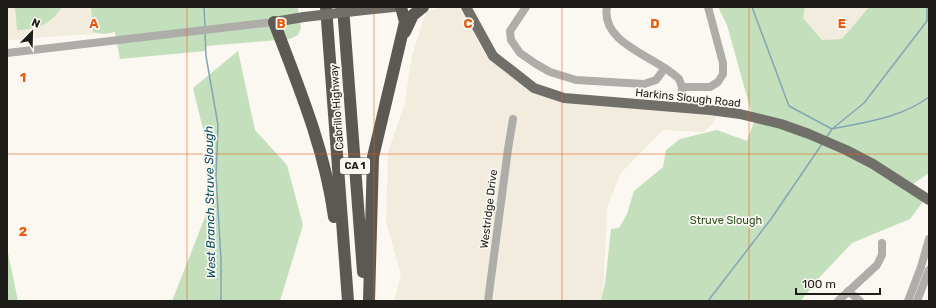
<svg xmlns="http://www.w3.org/2000/svg" width="936" height="308" font-family="Rubik,sans-serif">
	<rect width="100%" height="100%" fill="#fbf8f1"/>
	<path fill="#f1ecde" d="M7,7H111L117,32L7,40Z
		M442,7H459L487,57L521,84L566,100L717,115L714,122L704,132L663,130L620,174L607,208L603,301H394L401,275L386,222L388,152L404,106L412,56L426,11Z
		M798,7H869L842,39L821,40L798,13Z"/>
	<path fill="#c3dfbb" d="M15,7H62C50,25 38,29 17,30Z
		M91,7H307L298,8L301,28L298,35L290,39L207,46L205,51L120,59L115,32L104,34L93,32Z
		M718,7H805L803,18L822,40L842,39L869,7H929V173L906,189L925,199L910,219L852,243L816,281L801,301H601L605,284L611,229L619,228L627,214L634,191L663,167L666,150L680,139L717,130L747,141L754,122L727,25Z
		M238,51L255,130L287,165L303,225L280,301H172L217,187L193,88Z
		M7,248L18,301H7Z"/>
	<g fill="none" stroke-linecap="round" stroke-linejoin="round">
		<path stroke="#83a6b4" stroke-width="1.5" d="M204,7L205,27
			M752,7L789,106L832,129L864,103L927,21V7
			M205,33L206,56L218,125L216,176L221,260V301
			M826,138L832,129C865,122 901,118 929,97
			M708,301L771,219L822,144"/>
		<path stroke="#aeadaa" stroke-width="8" d="M526,7L510,31L511,40L520,53L536,64L550,72L576,80L644,84L656,80L665,68
			M607,7C600,44 658,57 679,79L682,87L681,107
			M7,53L274,22
			M682,87H710L718,82L723,74V63L708,7
			M848,291L860,301
			M488,301L508,149L513,119
			M838,301L877,265L882,255V243
			M908,301L921,267L929,239
			M917,301L929,270"/>
		<path stroke="#716f6a" stroke-width="10" d="M466,7L493,56L534,88L564,98L710,110L740,114L781,124L809,134L846,150L873,164L929,200
			M364,10L394,7
			M274,22L304,17"/>
		<path stroke="#5c5954" stroke-width="12" d="M326,7L348,301
			M343,7L363,272
			M274,22C298,85 325,149 334,217
			M405,32L413,15L423,7
			M369,301L373,157L405,22L401,7"/>
		<path stroke="#716f6a" stroke-width="10" d="M304,17L364,10"/>
	</g>
	<path fill="none" stroke="#e8590c" stroke-width="1" stroke-opacity="0.55" d="M187,7V301M374,7V301M562,7V301M749,7V301M7,154H929"/>
	<g text-anchor="middle" dominant-baseline="central" stroke-width="3.5" stroke-linejoin="round" paint-order="stroke">
		<rect fill="#fbf8f1" stroke="#605f5a" stroke-width="1" x="340" y="158" width="30" height="16" rx="3"/>
		<g font-size="10" font-weight="bold" fill="#1e1d1a">
			<text x="355" y="166">CA 1</text>
		</g>
		<g font-size="11" fill="#1e1d1a" stroke="#fbf8f1">
			<text transform="translate(688 98) rotate(6)">Harkins Slough Road</text>
			<text transform="translate(337 107) rotate(-94)">Cabrillo Highway</text>
			<text transform="translate(489 209) rotate(-83)">Westridge Drive</text>
		</g>
		<g font-size="11" fill="#2b5220" stroke="#fbf8f1">
			<text x="726" y="220">Struve Slough</text>
		</g>
		<g font-size="12" font-style="italic" fill="#084c62" stroke="#fbf8f1">
			<text transform="translate(210 202) rotate(-91)">West Branch Struve Slough</text>
		</g>
	</g>
	<g font-size="13" text-anchor="middle" font-weight="bold" fill="#e8590c" stroke="#fbf8f1" stroke-width="3.5" stroke-linejoin="round" paint-order="stroke">
		<text x="94" y="28">A</text>
		<text x="281" y="28">B</text>
		<text x="468" y="28">C</text>
		<text x="655" y="28">D</text>
		<text x="842" y="28">E</text>
		<text x="23" y="82">1</text>
		<text x="23" y="236">2</text>
	</g>
	<rect width="936" height="308" fill="none" stroke="#1e1d1a" stroke-width="16"/>
	<g transform="translate(32 32) rotate(23)" stroke="#fbf8f1" stroke-width="3" paint-order="stroke">
	<path d="M0-3L7 15L0 10L-7 15Z" fill="#1e1d1a"/>
	<text y="-6" font-size="11" font-weight="bold" text-anchor="middle" fill="#1e1d1a">N</text>
	</g>
	<path d="M796 288v6h84v-6" fill="none" stroke="#1e1d1a" stroke-width="2"/>
	<text x="802" y="288" font-size="12" fill="#1e1d1a" stroke="#fbf8f1" stroke-width="3" paint-order="stroke">100 m</text>
</svg>
